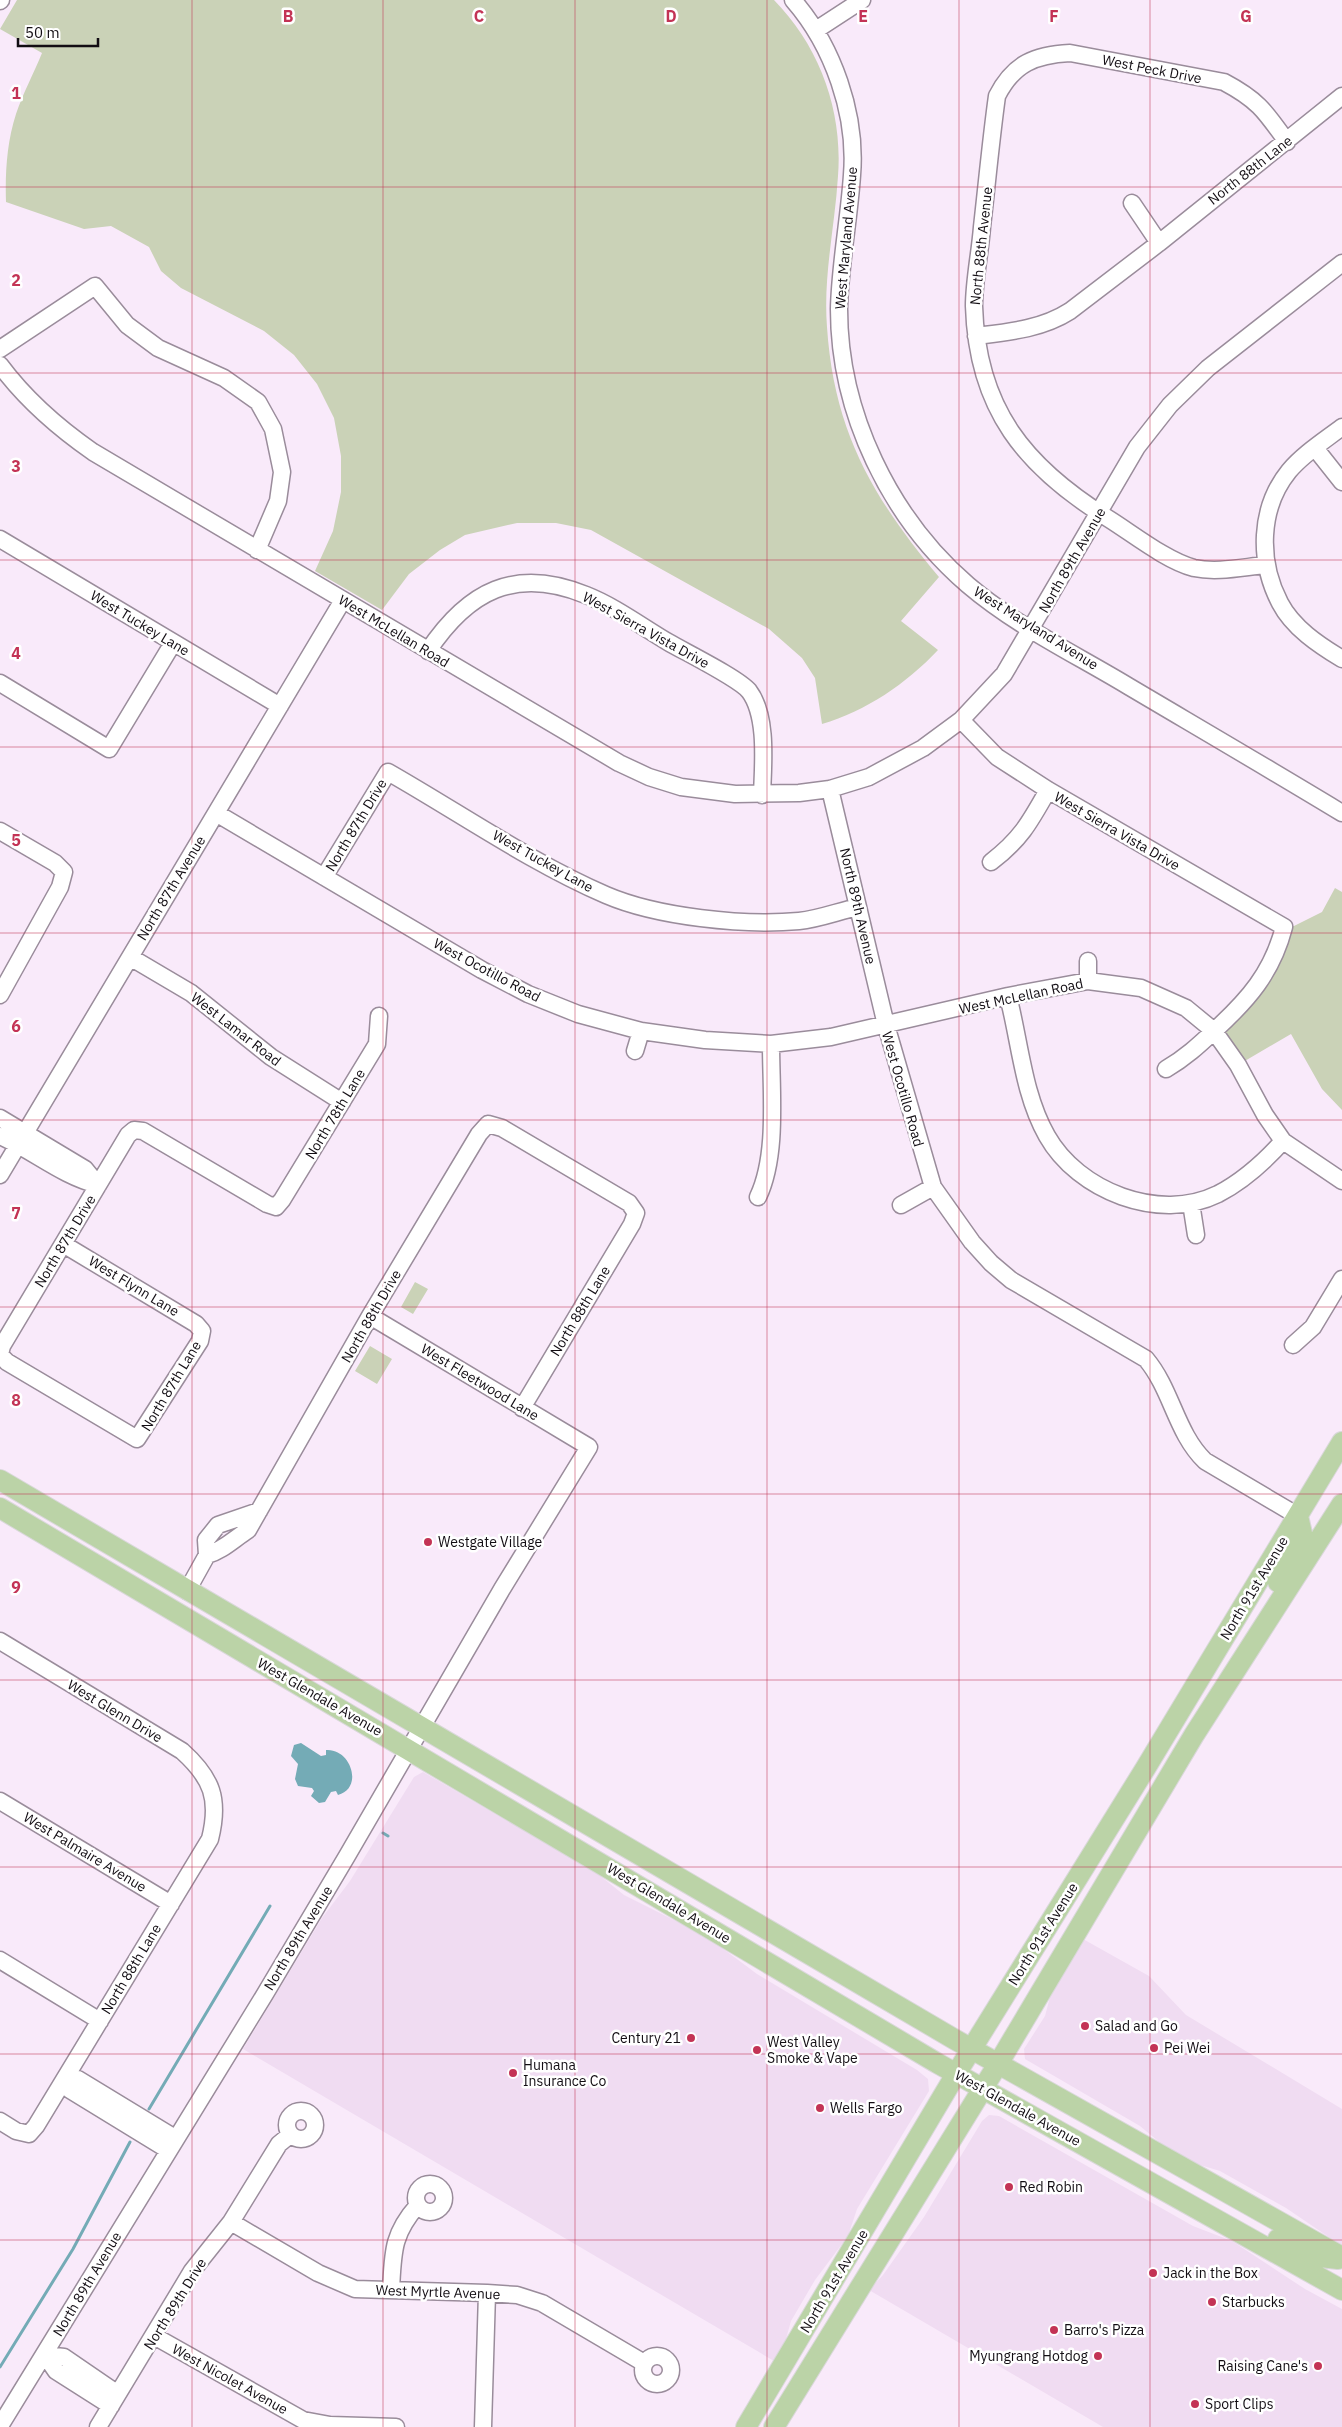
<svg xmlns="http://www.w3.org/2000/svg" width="1342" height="2427" font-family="'IBM Plex Sans',sans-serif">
	<rect width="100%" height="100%" fill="#f9eafa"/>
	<path fill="#f0dcf2" d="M423,1772L593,1870L624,1895L706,1936L757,1974L917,2070L928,2079L929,2091L857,2209L848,2236L815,2280L791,2321L784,2346L774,2361L243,2049L322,1918L350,1881L414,1777Z
		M1083,1939L1149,1976L1186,2015L1342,2109V2246L1286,2208L1220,2171L1197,2164L1164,2146L1140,2126L1025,2059L1024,2049L1045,2016L1050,1997Z
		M989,2115L999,2116L1193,2226L1232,2241L1305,2289L1342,2309V2427H1103L869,2290L883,2275L924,2217L982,2121Z"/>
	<path fill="#cad2b7" d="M17,0H774C820,47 843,111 838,176C835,226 823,276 827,327C834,432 873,498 939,577L901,621L938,650C906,684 866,711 822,724L815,678L802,658L769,629L591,530L556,523H517L465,535L440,550L409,574L382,610L315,571L333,531L341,492V456L334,418L317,384L294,355L264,331L181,288L161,271L149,247L111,226L84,229L6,202C5,172 7,142 16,114C23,93 34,73 42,53L0,29Z
		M1335,888L1342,892V1110L1322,1089L1291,1034L1238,1065L1214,1031L1241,1007L1284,927L1294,926L1322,912Z
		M415,1282L428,1289L413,1314L401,1307Z
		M370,1346L392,1359L377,1384L355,1371Z"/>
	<path fill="#74abb6" d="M301,1743L321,1756L326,1755V1750C351,1748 364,1788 338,1795L336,1791L331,1792L325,1802L319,1803L311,1796L314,1791L312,1788L298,1786L295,1779L298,1764L291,1756L294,1745Z"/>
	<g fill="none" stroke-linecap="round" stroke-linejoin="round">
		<path stroke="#74abb6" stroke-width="3" d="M383,1833L388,1836
			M149,2109L270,1906
			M0,2367L73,2249L130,2142"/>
		<defs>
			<path id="minor" d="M793,0C833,46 857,114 852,175C849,220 840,264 839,309C839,413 890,518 968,585C1016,626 1075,654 1128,686C1199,728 1271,770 1342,813
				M0,1L1,0
				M816,30L862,0
				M1132,203L1159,243
				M976,336C1009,332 1042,329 1070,311L1159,243L1342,96
				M0,349L95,286L127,325L158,348L224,378L258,402L273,429L282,472L278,501L257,550
				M0,365C26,400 57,427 93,452L619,763L649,777L681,787L735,794L799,793L830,789L869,777L923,748L961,720L1004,674L1137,447L1170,405L1208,368L1342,263
				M1342,427C1325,440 1303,454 1289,471C1259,508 1258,561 1280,603C1293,628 1319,645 1342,659
				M1315,448L1342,482
				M0,539L280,706
				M1266,565C1243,567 1217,573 1194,568C1167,561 1133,534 1109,519C1025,467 977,409 974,306C974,281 980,253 982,227C987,183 991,139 997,96C1014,63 1035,55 1070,53L1224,82C1258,100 1265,111 1287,142
				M428,651C468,591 515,566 586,595C614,606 641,626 668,642C685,652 738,678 749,691C768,716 763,765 762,795
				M0,683L109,749L173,643
				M961,720L997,757L1048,790L1284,927C1272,973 1248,1000 1214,1031C1199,1045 1185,1058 1166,1069
				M830,789L886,1025L933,1187L972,1242L991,1263L1011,1280L1146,1359C1172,1390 1176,1433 1205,1461L1298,1516
				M216,813L482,970L528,994L578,1014L641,1031L705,1040L771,1044L831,1037L1008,996L1088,981L1141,988L1186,1008L1214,1031L1238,1065L1265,1115L1283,1141L1342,1181
				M0,831L55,863L64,872L60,887L0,995
				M991,862C1021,839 1030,822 1048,790
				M324,877L388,772C460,813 530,862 606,895C657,917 744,926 799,921C819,919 839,911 858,907
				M130,957L191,993L271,1057L342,1102
				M1088,961V981
				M1008,996C1020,1042 1023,1094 1047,1136C1078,1191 1159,1223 1218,1194C1243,1181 1265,1161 1283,1141
				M635,1051L641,1031
				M0,1118L85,1169L98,1185
				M0,1136C34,1151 62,1176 98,1185
				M0,1175L343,600
				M758,1197C778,1155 771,1092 771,1044
				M1191,1203L1196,1235
				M901,1205L933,1187
				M1293,1345L1313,1327L1342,1279
				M0,1354L2,1346L128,1135L134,1130L143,1131L267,1204L276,1207L282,1200L377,1044L379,1016
				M0,1355L7,1362L137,1439L200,1341L202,1331L196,1324L63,1244
				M207,1555C222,1551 234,1539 248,1530L370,1316L479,1134L488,1124L502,1128L629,1203L636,1213L632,1224L522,1408
				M187,1591L207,1555L206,1540L218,1525L259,1511
				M0,1641L182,1751C212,1778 220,1799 210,1839L36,2126L29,2134L16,2131L0,2121
				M0,1801L171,1904
				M0,1960L100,2021
				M64,2080L78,2079L175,2138
				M64,2080L70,2090L168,2150
				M287 2125a14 14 0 1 1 28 0a14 14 0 1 1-28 0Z
				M416 2198a14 14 0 1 1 28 0a14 14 0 1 1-28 0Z
				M231,2222L318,2273L355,2289L487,2293L517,2295L542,2303L644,2363
				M391,2290C393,2253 392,2234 418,2205
				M154,2336L303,2420L330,2425L396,2427
				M45,2355L64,2357L118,2394
				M45,2355L56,2371L111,2406
				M643 2370a14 14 0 1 1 28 0a14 14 0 1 1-28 0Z
				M0,2426L265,1994L347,1856L502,1589L589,1447L370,1316
				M98,2427L192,2271L231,2222L279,2144L290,2135
				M483,2427L487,2293"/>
			<path id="major" d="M0,1480L954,2039L1342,2257
				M0,1508L937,2063L1342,2290
				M1278,1582L1303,1538L1298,1516
				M1278,2239L1312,2256L1338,2259
				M746,2427L956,2074L1145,1769L1342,1442
				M774,2427L998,2064L1194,1735L1342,1504"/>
		</defs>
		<use href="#minor" stroke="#9a8c9b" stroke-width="19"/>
		<use href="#major" stroke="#d9d8d9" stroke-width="22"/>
		<use href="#minor" stroke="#fff" stroke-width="16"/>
		<use href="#major" stroke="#bbd3a7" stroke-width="20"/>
	</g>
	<path fill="none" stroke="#c33355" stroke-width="1" stroke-opacity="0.55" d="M192,0V2427M383,0V2427M575,0V2427M767,0V2427M959,0V2427M1150,0V2427M0,187H1342M0,373H1342M0,560H1342M0,747H1342M0,933H1342M0,1120H1342M0,1307H1342M0,1494H1342M0,1680H1342M0,1867H1342M0,2054H1342M0,2240H1342"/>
	<g fill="#c33355" stroke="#fff" stroke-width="2">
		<circle cx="428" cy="1542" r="5"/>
		<circle cx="1085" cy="2026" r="5"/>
		<circle cx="691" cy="2038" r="5"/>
		<circle cx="1154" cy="2048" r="5"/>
		<circle cx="757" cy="2050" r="5"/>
		<circle cx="513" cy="2073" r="5"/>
		<circle cx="820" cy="2108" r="5"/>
		<circle cx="1009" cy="2187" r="5"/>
		<circle cx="1153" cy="2273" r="5"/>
		<circle cx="1212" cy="2302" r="5"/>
		<circle cx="1054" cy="2330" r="5"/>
		<circle cx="1098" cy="2356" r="5"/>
		<circle cx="1318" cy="2366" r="5"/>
		<circle cx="1195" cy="2404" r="5"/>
	</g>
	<g text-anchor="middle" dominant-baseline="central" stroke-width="5" stroke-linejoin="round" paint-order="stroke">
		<g font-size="14" fill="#120d13" stroke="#fff">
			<text transform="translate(1152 69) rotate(11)">West Peck Drive</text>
			<text transform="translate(1250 170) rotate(-38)">North 88th Lane</text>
			<text transform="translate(846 238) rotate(-85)">West Maryland Avenue</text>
			<text transform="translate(981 246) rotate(-84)">North 88th Avenue</text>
			<text transform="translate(1072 560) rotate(-60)">North 89th Avenue</text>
			<text transform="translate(140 623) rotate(31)">West Tuckey Lane</text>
			<text transform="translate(1036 628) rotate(32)">West Maryland Avenue</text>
			<text transform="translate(646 630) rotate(29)">West Sierra Vista Drive</text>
			<text transform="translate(394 631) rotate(31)">West McLellan Road</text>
			<text transform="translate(356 825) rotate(-59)">North 87th Drive</text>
			<text transform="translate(1117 831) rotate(30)">West Sierra Vista Drive</text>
			<text transform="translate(543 861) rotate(29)">West Tuckey Lane</text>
			<text transform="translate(171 888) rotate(-59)">North 87th Avenue</text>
			<text transform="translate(858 906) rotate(77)">North 89th Avenue</text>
			<text transform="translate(487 970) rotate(28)">West Ocotillo Road</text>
			<text transform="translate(1021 996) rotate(-12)">West McLellan Road</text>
			<text transform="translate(236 1029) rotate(38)">West Lamar Road</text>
			<text transform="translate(903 1089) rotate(74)">West Ocotillo Road</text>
			<text transform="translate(335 1114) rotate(-59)">North 78th Lane</text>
			<text transform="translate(65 1241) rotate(-59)">North 87th Drive</text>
			<text transform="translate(134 1286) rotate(31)">West Flynn Lane</text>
			<text transform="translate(580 1311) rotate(-59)">North 88th Lane</text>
			<text transform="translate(371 1316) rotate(-60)">North 88th Drive</text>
			<text transform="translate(480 1382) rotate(31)">West Fleetwood Lane</text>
			<text transform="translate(171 1386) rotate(-59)">North 87th Lane</text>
			<text transform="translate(1254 1588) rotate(-59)">North 91st Avenue</text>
			<text transform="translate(320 1697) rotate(30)">West Glendale Avenue</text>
			<text transform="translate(115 1711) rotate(31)">West Glenn Drive</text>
			<text transform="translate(85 1852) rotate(31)">West Palmaire Avenue</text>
			<text transform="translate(669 1903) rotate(31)">West Glendale Avenue</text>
			<text transform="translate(1043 1934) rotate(-58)">North 91st Avenue</text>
			<text transform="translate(298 1938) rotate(-59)">North 89th Avenue</text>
			<text transform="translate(131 1969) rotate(-59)">North 88th Lane</text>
			<text transform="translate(1018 2108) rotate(29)">West Glendale Avenue</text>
			<text transform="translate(834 2281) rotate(-59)">North 91st Avenue</text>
			<text transform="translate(87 2284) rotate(-59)">North 89th Avenue</text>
			<text transform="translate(438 2292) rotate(2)">West Myrtle Avenue</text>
			<text transform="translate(175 2304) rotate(-58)">North 89th Drive</text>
			<text transform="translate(230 2379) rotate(29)">West Nicolet Avenue</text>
		</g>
		<g font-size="14" fill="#120d13" stroke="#fff" text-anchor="start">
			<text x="438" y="1542">Westgate Village</text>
			<text x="1095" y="2026">Salad and Go</text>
			<text x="681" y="2038" text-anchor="end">Century 21</text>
			<text x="767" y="2042">West Valley<tspan x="767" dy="16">Smoke &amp; Vape</tspan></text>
			<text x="1164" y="2048">Pei Wei</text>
			<text x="523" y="2065">Humana<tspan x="523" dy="16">Insurance Co</tspan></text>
			<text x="830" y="2108">Wells Fargo</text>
			<text x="1019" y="2187">Red Robin</text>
			<text x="1163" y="2273">Jack in the Box</text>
			<text x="1222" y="2302">Starbucks</text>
			<text x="1064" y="2330">Barro's Pizza</text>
			<text x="1088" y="2356" text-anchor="end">Myungrang Hotdog</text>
			<text x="1308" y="2366" text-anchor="end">Raising Cane's</text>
			<text x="1205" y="2404">Sport Clips</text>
		</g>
	</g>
	<g font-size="16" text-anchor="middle" font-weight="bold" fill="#c33355" stroke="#fff" stroke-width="5" stroke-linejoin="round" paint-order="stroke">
		<text x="288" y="22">B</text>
		<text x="479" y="22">C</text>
		<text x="671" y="22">D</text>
		<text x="863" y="22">E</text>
		<text x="1054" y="22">F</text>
		<text x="1246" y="22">G</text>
		<text x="16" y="99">1</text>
		<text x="16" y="286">2</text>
		<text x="16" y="472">3</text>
		<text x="16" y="659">4</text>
		<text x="16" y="846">5</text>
		<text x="16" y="1032">6</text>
		<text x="16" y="1219">7</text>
		<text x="16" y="1406">8</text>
		<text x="16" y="1593">9</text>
	</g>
	<path d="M18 38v8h80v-8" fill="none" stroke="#120d13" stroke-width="2.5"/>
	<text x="25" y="38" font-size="15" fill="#120d13" stroke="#ffffff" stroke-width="4" paint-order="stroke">50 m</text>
</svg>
